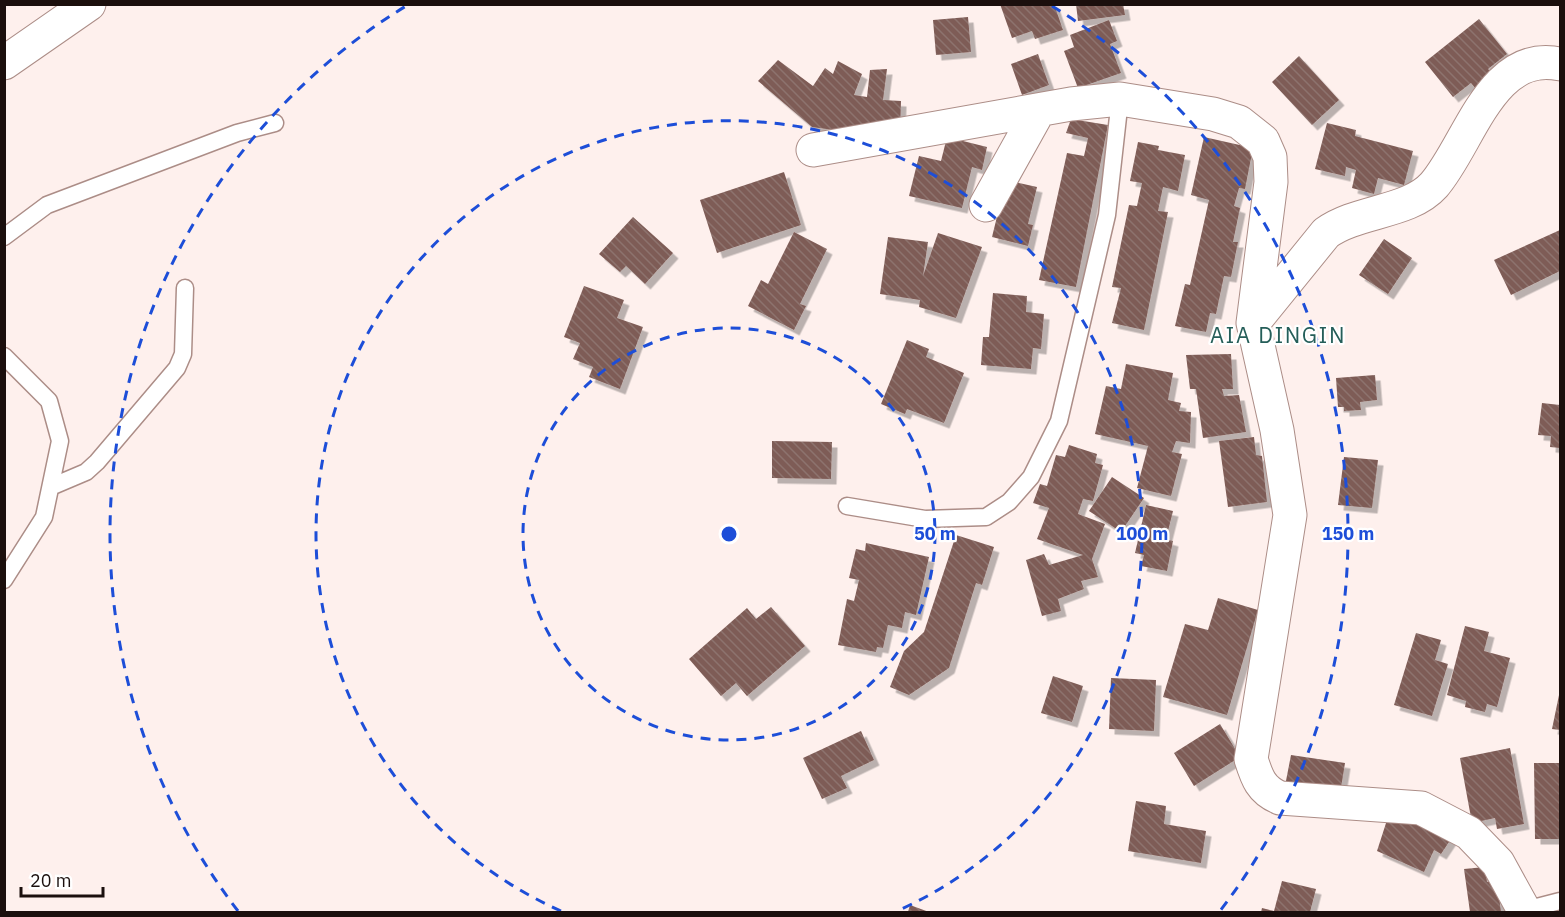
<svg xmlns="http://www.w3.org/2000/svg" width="1565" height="917" font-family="'IBM Plex Sans',sans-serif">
	<defs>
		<pattern id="building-back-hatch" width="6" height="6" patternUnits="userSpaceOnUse" patternTransform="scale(1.5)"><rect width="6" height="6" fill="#7e5c56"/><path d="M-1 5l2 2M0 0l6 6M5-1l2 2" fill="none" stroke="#8d736e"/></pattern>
		<filter id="shadow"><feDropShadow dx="5.5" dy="5.5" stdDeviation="0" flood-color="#0004"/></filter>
	</defs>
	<rect width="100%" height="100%" fill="#fef0ed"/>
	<path fill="url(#building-back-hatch)" filter="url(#shadow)" d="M1000,4H1054L1063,30L1035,39L1032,31L1012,38Z
		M1076,4H1123L1125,15L1078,21Z
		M968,17L971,52L936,55L933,20Z
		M1479,19L1507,54L1488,69L1494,76L1476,89L1471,83L1453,97L1425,62Z
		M1109,20L1117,41L1110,44L1121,73L1078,88L1064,51L1074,47L1070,35Z
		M1038,54L1049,85L1022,95L1011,64Z
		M1299,56L1339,100L1312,125L1272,82Z
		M778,60L813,86L825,68L833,74L838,61L862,74L854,95L867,97L870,70L887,69L883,100L901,101L900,132L863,134L812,127L758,81Z
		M1071,119L1108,125L1076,287L1039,280L1067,153L1084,156L1088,138L1066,133Z
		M1327,123L1356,130L1355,136L1413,151L1404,185L1378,178L1374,194L1352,188L1356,170L1346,167L1345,176L1315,169Z
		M947,137L987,147L982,170L972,167L962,208L909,196L919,156L941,161Z
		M1204,137L1253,148L1245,189L1239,188L1234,206L1240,208L1233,242H1238L1231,277L1224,276L1216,314L1210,313L1206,332L1175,326L1185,284L1190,285L1209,200L1191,195Z
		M1138,142L1159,146L1158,150L1185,155L1178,191L1163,187L1158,211L1168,212L1144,330L1112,323L1121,288L1112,287L1120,248L1129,205L1137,206L1142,183L1130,181Z
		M784,172L801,225L717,253L700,200Z
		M1006,180L1037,187L1028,224L1033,225L1028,246L992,237Z
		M633,217L673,253L645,284L626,266L620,272L599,254Z
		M1560,230V271L1511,295L1494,260Z
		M794,232L827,249L800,304L806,306L794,330L748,306L761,280L768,284Z
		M938,233L982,247L956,318L919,307L920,300L880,294L888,237L928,242L923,276Z
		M1384,239L1412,258L1388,294L1359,275Z
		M584,286L624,300L617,318L643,327L620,389L589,377L593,367L573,359L580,343L564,337Z
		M993,293L1027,296L1026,312L1044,314L1041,349L1033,348L1031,369L981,365L983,337H989Z
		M907,340L929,349L926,357L964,373L944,423L907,409L905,414L881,404Z
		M1231,354L1233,389H1222L1224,396L1239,395L1246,432L1203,438L1196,389H1190L1186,355Z
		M1126,364L1173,373L1168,400L1181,403L1179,411L1191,412L1190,443L1176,441L1172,452L1182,454L1171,496L1137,488L1148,446L1095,434L1106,386L1121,389Z
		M1375,375L1377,400L1360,402L1361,410L1344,411V407H1338L1336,378Z
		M1542,403L1560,405V448L1550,447L1551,436L1538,435Z
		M1254,437L1256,455L1262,456L1267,502L1228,507L1219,441Z
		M772,441L832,442L831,479L772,478Z
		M1069,445L1097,454L1095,463L1103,465L1093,501L1083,499L1078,514L1105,524L1092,559L1098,577L1081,581L1084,589L1058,599L1061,611L1042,616L1026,560L1044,554L1049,565L1083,555L1037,539L1049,508L1033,503L1040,484L1047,486L1056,455L1065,457Z
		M1344,457L1378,460L1372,508L1338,505Z
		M1112,477L1144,498L1121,532L1089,511Z
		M1146,505L1173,511L1166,539L1173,541L1167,571L1141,566L1144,555L1135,553Z
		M956,535L994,547L982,585L976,583L949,668L909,695L890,687L904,651L924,632Z
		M866,543L929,557L916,615L905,612L902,628L888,625L883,648L877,647L876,652L838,645L847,599L854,601L859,580L849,578L856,549L865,551Z
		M1218,598L1258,610L1227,715L1163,697L1185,624L1208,630Z
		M771,607L805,646L747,696L736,683L721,696L689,659L747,608L756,619Z
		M1465,626L1489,632L1484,651L1510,658L1497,707L1487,704L1485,712L1465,707L1466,701L1447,695Z
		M1416,633L1441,640L1435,660L1448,664L1432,716L1394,705Z
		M1053,676L1083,686L1072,722L1041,713Z
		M1111,678L1156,680L1154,731L1109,729Z
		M1559,695H1560V730L1552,729Z
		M1220,724L1240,757L1194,786L1174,753Z
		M861,731L874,760L841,776L847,788L822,799L803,758Z
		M1510,748L1524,824L1497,829L1495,818L1472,823L1460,758Z
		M1291,755L1345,763L1340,794L1285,786Z
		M1534,763H1560V839H1535Z
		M1136,801L1166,806L1164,824L1206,831L1201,863L1128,851Z
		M1387,820L1428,827L1451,839L1441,854L1434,850L1424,872L1377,851Z
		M1485,867L1487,882L1497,881L1501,912H1470L1464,869Z
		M1282,881L1316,889L1310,912H1261L1262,908L1274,911Z
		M910,905L929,912H908Z"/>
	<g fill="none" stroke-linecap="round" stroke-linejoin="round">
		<defs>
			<path id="lane" d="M4,237L47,205L237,133L275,123
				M4,356L49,401L60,441L44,517L4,580
				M53,486L86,472L97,462L177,368L183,354L185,288
				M847,506L925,519L986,517L1009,502L1031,477L1059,421L1107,215L1120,99
				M1525,910L1560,901"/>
			<path id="street" d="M4,63L89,4
				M813,150L1071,104L1120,99L1213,114L1239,122L1263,141L1270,157L1271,182L1253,323L1277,430L1290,515L1251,759C1257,778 1261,790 1280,798L1421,808L1469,833L1498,863L1525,912
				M986,205L1039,110
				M1253,323L1326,233C1358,210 1409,213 1434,185C1469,145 1491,49 1560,64"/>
		</defs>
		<use href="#lane" stroke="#ac8d87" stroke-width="19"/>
		<use href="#street" stroke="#ac8d87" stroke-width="35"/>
		<use href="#lane" stroke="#fff" stroke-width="16"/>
		<use href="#street" stroke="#fff" stroke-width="33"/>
	</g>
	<g fill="none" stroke="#1d4ed8" stroke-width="3" stroke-dasharray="10 8">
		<circle cx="729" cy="534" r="206"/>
		<path d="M561 911A413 413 0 1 1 897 911"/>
		<path d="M238 911A619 619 0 0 1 406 6M1052 6A619 619 0 0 1 1220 911"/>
	</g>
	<g text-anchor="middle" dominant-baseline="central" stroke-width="4.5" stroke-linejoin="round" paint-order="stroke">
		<g font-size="22" letter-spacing="1.5" fill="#255e59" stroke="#fff">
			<text x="1278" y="334">AIA DINGIN</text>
		</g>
	</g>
	<circle cx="729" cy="534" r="9" fill="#1d4ed8" stroke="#fff" stroke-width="3"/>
	<g font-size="18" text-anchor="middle" font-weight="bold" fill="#1d4ed8" stroke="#fff" stroke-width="4.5" stroke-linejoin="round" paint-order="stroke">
		<text x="935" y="540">50 m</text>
		<text x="1142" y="540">100 m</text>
		<text x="1348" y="540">150 m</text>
	</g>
	<rect width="1565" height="917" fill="none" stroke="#1b0f0d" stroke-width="12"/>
	<path d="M21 887v9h82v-9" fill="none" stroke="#1b0f0d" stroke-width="3"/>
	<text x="30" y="887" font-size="18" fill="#1b0f0d" stroke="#ffffff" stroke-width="4.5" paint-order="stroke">20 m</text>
</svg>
